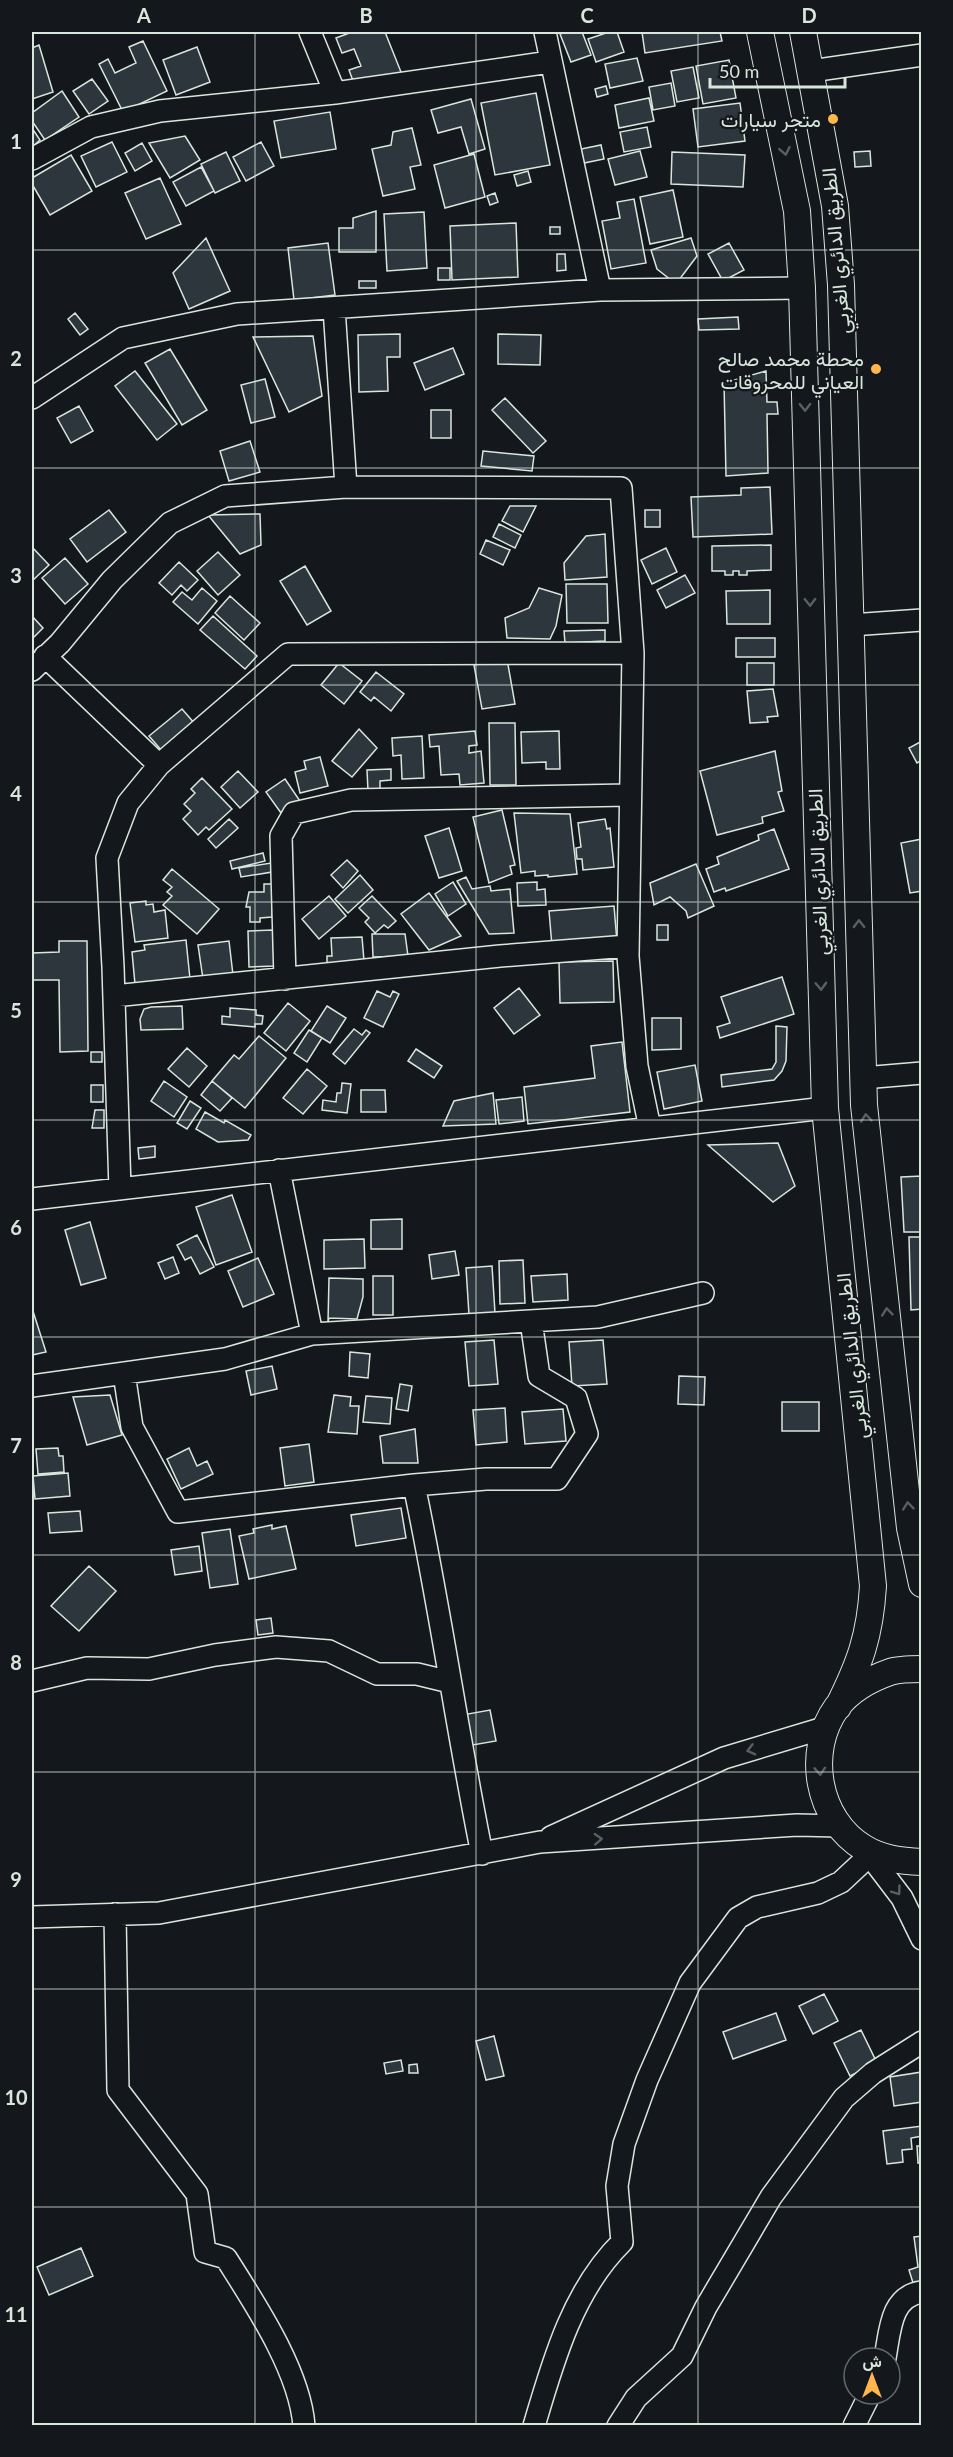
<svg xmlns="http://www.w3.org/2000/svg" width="953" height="2457" font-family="Lato,Vazirmatn,sans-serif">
	<rect width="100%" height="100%" fill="#14181c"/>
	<path fill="#2c363c" stroke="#d8e6dc" stroke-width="1.5" d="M352,32H385L401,72L356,89L349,70L361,66L354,49L342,53L336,38Z
		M566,32H582L591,55L571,62L560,34Z
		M609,32H617L624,52L596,62L588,39Z
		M642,32H720L722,41L645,53Z
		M143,41L167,91L123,112L99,64L108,59L115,73L136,63L129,47Z
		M39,45L53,92L32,99V48Z
		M197,47L210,82L176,95L163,60Z
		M637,58L643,81L610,88L605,64Z
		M729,60L736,98L703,104L696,66Z
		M693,67L699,98L677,102L671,71Z
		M92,79L108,101L89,114L73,91Z
		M671,83L675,106L653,110L649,87Z
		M606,86L608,94L597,97L595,89Z
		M62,91L79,117L45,140L32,121V113Z
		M536,93L550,165L495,175L481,103Z
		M649,98L654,121L619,128L615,105Z
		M471,99L485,149L469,154L461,127L438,133L431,110Z
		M740,103L745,141L698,147L693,109Z
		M330,112L336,149L281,158L274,121Z
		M647,127L651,147L624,152L620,132Z
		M32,128L40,140L32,147Z
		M412,128L421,165L410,167L415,189L383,196L372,149L391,145L393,132Z
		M185,136L200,160L170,178L149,143Z
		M112,142L127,172L96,187L81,156Z
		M261,142L274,166L246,181L233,157Z
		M142,143L152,161L135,171L125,153Z
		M601,145L604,159L584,163L581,149Z
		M640,151L647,177L615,185L608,159Z
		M870,151L871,166L855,167L854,152Z
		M226,152L240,181L215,193L201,164Z
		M672,152L745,155L743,187L671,184Z
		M474,154L485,197L445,208L434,165Z
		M71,155L92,191L50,215L32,184V178Z
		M201,167L214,191L186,206L173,182Z
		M528,171L531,182L517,186L514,175Z
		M160,178L181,224L146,239L125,193Z
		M673,190L683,237L650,244L640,197Z
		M495,193L498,202L490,205L487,196Z
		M634,199L646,263L611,269L602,221L620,218L617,202Z
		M376,211V252H339V228H353V218Z
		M424,212L427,268L387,271L384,214Z
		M516,223L518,277L452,280L450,226Z
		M550,227H560V234H550Z
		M206,238L230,291L189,309L173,273Z
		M691,238L697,256L676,284L657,269L651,250Z
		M328,243L335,295L294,300L288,248Z
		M729,243L744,270L723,281L708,254Z
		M557,254H565L566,270L557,271Z
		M438,268H450V280H438Z
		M359,281H376V288H359Z
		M75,313L88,329L80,335L68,319Z
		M738,317L739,329L699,330L698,319Z
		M400,334V357H387L388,391L359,392L358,335Z
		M498,334L541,335L540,365L498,364Z
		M313,336L322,396L289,412L253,337Z
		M453,348L464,374L425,390L414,363Z
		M170,349L207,410L182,425L145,363Z
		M135,371L177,424L157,440L115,386Z
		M766,371L767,402H777L778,414H767L768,473L726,476L724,383Z
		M265,379L275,417L251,423L241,385Z
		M505,398L546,441L533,453L492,410Z
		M79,406L93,431L71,443L57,418Z
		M431,410H451V438H431Z
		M250,441L260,472L229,481L220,451Z
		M483,451L534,456L532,471L481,466Z
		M770,487L772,534L693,537L691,497L741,495V488Z
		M510,506H536L523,532L502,521Z
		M109,510L126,532L87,562L70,539Z
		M645,510H660V527H645Z
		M260,514L261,545L240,554L208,515Z
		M499,524L521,535L515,548L493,537Z
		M605,534L607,577L565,580L564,563L586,536Z
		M486,540L510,550L503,565L480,554Z
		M771,545V570L747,571V575H739V571H733V575H725V571H712V546Z
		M32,547L49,565L32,581Z
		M666,548L677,572L652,584L641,560Z
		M218,552L240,575L218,595L197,571Z
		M65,558L88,584L65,604L42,578Z
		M179,562L198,580L187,591L181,585L172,595L159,583Z
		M305,566L331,611L307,625L280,581Z
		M685,575L695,593L666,608L657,590Z
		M566,584H607L608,623H567Z
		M202,588L217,601L198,624L173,602L182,592L192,600Z
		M539,588L562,595L556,626L550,639L507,638L505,618L529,608Z
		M770,590V624H727L726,591Z
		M230,596L260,623L244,640L215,613Z
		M32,616L43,628L32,639Z
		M213,616L257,656L245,669L200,630Z
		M605,630V641L565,643L564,631Z
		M736,638H775V657H736Z
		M507,659L515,704L482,709L474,665Z
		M339,663L362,681L344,704L321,685Z
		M747,663H774V685H747Z
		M376,672L404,694L391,711L374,697L371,701L360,692Z
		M773,689L778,716L767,717L768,722L750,723L747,691Z
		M182,709L202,732L169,759L149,736Z
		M489,723H515L516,785H490Z
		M359,729L377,748L352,777L332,761Z
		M475,731L477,745L469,746V753L481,751L484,783L460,785L459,774L441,775L439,746L430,747L429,735Z
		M559,731L560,769H546V762L522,763L521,732Z
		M422,736L424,778L402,779L401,755L393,756L392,738Z
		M922,741V760L917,763L909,748Z
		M775,751L782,791L778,792L784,811L762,817L763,823L717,835L700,771Z
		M320,757L328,786L300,793L295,772L306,769L304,761Z
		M391,769V780L380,781V791H368L367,770Z
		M238,771L258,792L240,808L221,787Z
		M202,778L232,809L209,830L206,827L198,835L183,819L191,811L184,804L195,793L191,789Z
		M285,779L300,801L281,813L266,792Z
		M502,810L515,865L510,866L512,874L489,883L473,817Z
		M514,813L570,814L577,874L548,877V875L535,876V871L521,873Z
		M229,819L238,828L216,848L208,839Z
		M605,819L607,829L610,828L614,867L583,870L582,859H577L576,848L581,847L578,823Z
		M449,828L462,871L439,878L425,836Z
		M774,829L789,869L726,891L725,888L714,892L706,869L719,864L717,857L759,840L758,835Z
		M922,839V891L910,893L901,843Z
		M263,853L265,861L232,869L230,861Z
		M347,860L358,871L343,888L331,875Z
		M271,863L272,872L241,877L239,868Z
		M696,864L714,906L688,918L686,911L670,897L654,905L650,883Z
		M172,869L219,909L197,934L163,905L172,896L167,892L172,887L163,880Z
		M360,875L373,890L348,913L335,899Z
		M466,877L472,889L490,886L491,891L510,889L514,933L489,934L457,881Z
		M453,882L466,904L448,916L435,894Z
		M537,882V890L545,889L546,905L518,906L517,883Z
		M264,884H272V917L260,918V922H250V907H246L249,892H264Z
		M429,893L461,936L429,950L401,914Z
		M329,896L346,916L319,939L302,919Z
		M372,896L396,921L388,928L384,925L375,933L365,922L369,918L359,908Z
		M146,901V905L153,904L154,912L165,910L168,938L135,942L130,903Z
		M614,906L617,942L552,946L549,911Z
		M657,925H668V940H657Z
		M273,930L274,966L249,967L248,931Z
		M372,934H405L408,956L373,957Z
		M362,937L364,961L327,964V956H332L331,938Z
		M186,940L190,979L135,984L132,952L145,950L144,945Z
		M59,941H87L88,1051L60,1052L59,980H32V953L59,952Z
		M229,941L233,975L203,979L198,945Z
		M613,961L614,1002L560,1003L559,962Z
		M782,977L794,1014L720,1038L717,1027L730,1023L721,997Z
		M519,988L540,1015L514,1034L494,1008Z
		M377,991L390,997L393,991L399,994L383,1027L364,1018Z
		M288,1003L310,1021L286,1051L264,1033Z
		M182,1006L183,1029L141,1030L140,1019L144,1009L151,1007Z
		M327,1006L346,1018L330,1043L311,1031Z
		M230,1008L256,1010V1015L263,1016L262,1024H255V1027L222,1024V1016L230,1017Z
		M652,1018H681V1049L652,1050Z
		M776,1026L787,1027L786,1061L782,1071L774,1080L722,1087L721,1075L772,1069L776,1062Z
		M354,1029L362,1035L366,1030L370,1033L345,1064L333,1054Z
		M309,1030L322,1038L307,1062L294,1053Z
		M259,1036L286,1058L245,1108L212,1081L234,1055L239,1059Z
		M622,1042L630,1112L528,1124L524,1087L595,1078L591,1046Z
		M187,1048L207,1066L189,1087L168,1069Z
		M416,1049L442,1066L434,1078L408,1061Z
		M91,1052H102V1062H91Z
		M695,1065L702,1101L664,1109L657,1072Z
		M307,1069L327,1086L303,1114L283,1098Z
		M164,1081L187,1097L174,1117L151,1101Z
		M212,1081L232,1098L220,1111L201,1095Z
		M342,1083L351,1084L347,1113L322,1110L323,1100L336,1102L337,1093H341Z
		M91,1085H103V1102H91Z
		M361,1090H385L386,1112H361Z
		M493,1093L496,1124L443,1126L454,1101Z
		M522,1097L524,1121L499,1124L496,1100Z
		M190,1101L201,1108L187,1129L177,1123Z
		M95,1110H104V1128H92Z
		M205,1112L224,1123L225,1120L251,1135L248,1140L218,1142L196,1129Z
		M778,1143L795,1186L773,1202L708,1145Z
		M155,1146V1157L139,1159L138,1148Z
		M922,1176V1232H904L901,1177Z
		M232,1195L252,1252L216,1265L196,1207Z
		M402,1219V1249H371V1220Z
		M90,1222L106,1278L81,1285L65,1230Z
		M197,1235L214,1267L200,1274L191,1257L185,1260L177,1245Z
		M909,1237H922V1309L911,1310Z
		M364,1239L365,1268L324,1269V1240Z
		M455,1251L459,1275L432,1279L429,1255Z
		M173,1257L179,1273L165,1279L158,1263Z
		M258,1258L274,1294L243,1307L228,1271Z
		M523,1260L525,1303L500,1304L499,1261Z
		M492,1266L495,1313L469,1315L466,1268Z
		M567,1274L568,1300L533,1302L531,1276Z
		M373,1276H393V1315H373Z
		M329,1278L363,1279V1297L357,1319L329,1318L328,1322Z
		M32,1308L46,1352L32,1355Z
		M494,1340L498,1384L469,1386L465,1342Z
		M603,1340L607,1384L572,1386L569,1342Z
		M350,1352L370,1354L368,1378L349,1376Z
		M272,1366L277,1389L251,1395L246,1371Z
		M679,1376L705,1377L704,1405L678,1404Z
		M400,1384L412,1386L408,1411L396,1409Z
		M110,1395L122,1435L87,1445L73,1397Z
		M334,1395L351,1397L350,1406H359L357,1434L328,1432Z
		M366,1396L392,1398L390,1424L363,1422Z
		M782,1402H819V1431H782Z
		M505,1408L507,1442L476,1445L473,1410Z
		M563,1409L566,1441L525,1444L522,1412Z
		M415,1429L418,1463H383L380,1436Z
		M309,1444L314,1482L285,1486L280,1448Z
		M58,1448L59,1456H63L64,1472L38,1474L36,1449Z
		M189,1448L197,1466L207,1461L213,1474L181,1489L167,1459Z
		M68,1473L70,1496L35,1499L33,1476Z
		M401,1508L406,1538L356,1546L351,1515Z
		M80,1511L82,1531L50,1533L48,1513Z
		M272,1525V1529L286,1526L296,1569L249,1579L239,1536L254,1533L253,1529Z
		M230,1529L238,1584L210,1588L202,1533Z
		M199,1546L202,1571L175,1575L171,1550Z
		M89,1566L116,1591L79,1631L51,1606Z
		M271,1618L273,1633L258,1635L256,1620Z
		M490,1710L496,1741L467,1746L462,1715Z
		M824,1994L838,2021L813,2034L799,2006Z
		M776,2013L786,2040L733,2059L723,2032Z
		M861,2030L877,2063L850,2076L834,2043Z
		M494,2036L504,2076L486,2080L476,2041Z
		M401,2060L403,2071L386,2074L384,2063Z
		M417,2064L418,2073H409V2065Z
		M922,2072V2102L894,2106L890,2077Z
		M922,2126V2136L911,2138L912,2149L902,2150L903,2162L887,2164L883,2131Z
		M917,2146H922V2162L918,2163Z
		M922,2236V2284L914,2286L909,2270L918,2267L914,2237Z
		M81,2248L93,2276L49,2295L37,2267Z"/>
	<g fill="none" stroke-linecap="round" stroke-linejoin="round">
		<defs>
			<path id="minor" d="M310,32L335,93
				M545,32L600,290
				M811,71L922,55
				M32,159L91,127L160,111L335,93L550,62
				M334,308L346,487
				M32,398L123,338L237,314L600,290L802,288
				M851,625L922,620
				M45,656L159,765
				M32,670L60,643L112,580L170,523L225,496L346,487L621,488L633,653L628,956L637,1066L650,1128
				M285,979L281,836L294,813L351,800L628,795
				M114,996L500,956L628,946
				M863,1078L922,1073
				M279,1170L312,1334
				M120,1189L113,967L107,858L128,803L159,765L288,654L633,653
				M32,1199L825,1108
				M124,1373L132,1427L178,1512L414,1485C440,1607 457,1731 482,1854
				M32,1386L225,1359L312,1334L598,1317L703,1293
				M414,1485L486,1479H557L587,1434L576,1398L539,1376L531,1321
				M32,1681L87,1668L149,1669L215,1655L276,1647L329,1651L377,1674H417L450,1682
				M551,1837L724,1758L827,1727
				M864,1848L902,1898L922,1939
				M115,1914L118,2090L197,2194L205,2252L226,2258C255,2304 300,2371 304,2426
				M32,1917L159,1913L540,1842L797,1825L840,1826
				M885,2358C890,2332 890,2296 922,2292
				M534,2426C553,2361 573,2290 622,2242L617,2186L624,2144L647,2080L690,1983L738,1918L757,1907L818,1893L841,1882L870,1855
				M618,2426L636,2398L682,2356L706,2307L771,2197L844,2098L873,2073L922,2042
				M854,2426L870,2394"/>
			<path id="major" d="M760,32L797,211L802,288L825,1108L873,1586C870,1636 860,1663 838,1707
				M803,32L835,206L841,285L864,1105L910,1528L922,1584
				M922,1669C911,1669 899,1669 890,1672C870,1679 850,1690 837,1707C805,1751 817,1820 864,1848C882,1859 901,1861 922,1862"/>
		</defs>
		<use href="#minor" stroke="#d8e6dc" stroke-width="24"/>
		<use href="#major" stroke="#d8e6dc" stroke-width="28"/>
		<use href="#minor" stroke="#14181c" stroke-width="21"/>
		<use href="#major" stroke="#14181c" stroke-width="26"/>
	</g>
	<defs><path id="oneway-chevron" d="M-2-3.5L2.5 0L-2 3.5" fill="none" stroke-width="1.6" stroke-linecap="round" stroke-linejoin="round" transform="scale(1.5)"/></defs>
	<g stroke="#59605f">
		<use href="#oneway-chevron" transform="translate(785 151) rotate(79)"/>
		<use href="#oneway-chevron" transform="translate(805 407) rotate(89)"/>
		<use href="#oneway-chevron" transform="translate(810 602) rotate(89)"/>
		<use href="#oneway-chevron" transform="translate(859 924) rotate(-91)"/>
		<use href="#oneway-chevron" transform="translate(821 986) rotate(88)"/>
		<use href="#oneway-chevron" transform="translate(866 1118) rotate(-96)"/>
		<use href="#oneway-chevron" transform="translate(887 1312) rotate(-96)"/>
		<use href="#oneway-chevron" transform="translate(908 1506) rotate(-96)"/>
		<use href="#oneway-chevron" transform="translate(751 1750) rotate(165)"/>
		<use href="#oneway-chevron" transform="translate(820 1771) rotate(86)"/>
		<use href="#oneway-chevron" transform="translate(598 1839) rotate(-3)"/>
		<use href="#oneway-chevron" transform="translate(897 1891) rotate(54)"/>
	</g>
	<path fill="none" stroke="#d8e6dc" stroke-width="1.5" stroke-opacity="0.55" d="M255,32V2426M476,32V2426M698,32V2426M32,250H922M32,468H922M32,685H922M32,902H922M32,1120H922M32,1337H922M32,1555H922M32,1772H922M32,1989H922M32,2207H922"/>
	<g fill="#ffb74d" stroke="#14181c" stroke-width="2">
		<circle cx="833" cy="119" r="6"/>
		<circle cx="876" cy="369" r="6"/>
	</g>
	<g text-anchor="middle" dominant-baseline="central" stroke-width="4.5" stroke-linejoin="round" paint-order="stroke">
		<g font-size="20" fill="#d8e6dc" stroke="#14181c" text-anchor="end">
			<text x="821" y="119">متجر سيارات</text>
			<text x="864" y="358">محطة محمد صالح<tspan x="864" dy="23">العياني للمحروقات</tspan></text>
		</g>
		<g font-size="20" fill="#d8e6dc" stroke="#14181c">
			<text transform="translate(835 251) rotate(-95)">الطريق الدائري الغربي</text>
			<text transform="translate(817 872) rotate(-92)">الطريق الدائري الغربي</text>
			<text transform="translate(851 1356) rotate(-96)">الطريق الدائري الغربي</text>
		</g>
	</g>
	<rect width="953" height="2457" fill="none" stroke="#14181c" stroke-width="66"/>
	<g transform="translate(872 2376)"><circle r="28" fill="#14181c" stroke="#626a69" stroke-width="1.5"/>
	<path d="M0-4.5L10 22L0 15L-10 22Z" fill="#ffb74d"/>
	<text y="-9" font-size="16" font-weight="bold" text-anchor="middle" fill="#d8e6dc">ش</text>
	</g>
	<path d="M710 78v9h135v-9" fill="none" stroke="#d8e6dc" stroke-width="3"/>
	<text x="719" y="78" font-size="18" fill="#d8e6dc" stroke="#14181c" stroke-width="4.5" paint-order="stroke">50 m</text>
	<rect x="33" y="33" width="887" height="2391" fill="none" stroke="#d8e6dc" stroke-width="2"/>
	<g font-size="20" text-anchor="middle" font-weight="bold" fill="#d8e6dc">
		<text x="144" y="23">A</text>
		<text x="366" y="23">B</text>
		<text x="587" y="23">C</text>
		<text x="809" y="23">D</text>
		<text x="16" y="149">1</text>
		<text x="16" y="366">2</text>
		<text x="16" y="583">3</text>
		<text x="16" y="801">4</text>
		<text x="16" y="1018">5</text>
		<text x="16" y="1235">6</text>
		<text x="16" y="1453">7</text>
		<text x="16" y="1670">8</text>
		<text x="16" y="1887">9</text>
		<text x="16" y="2105">10</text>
		<text x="16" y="2322">11</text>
	</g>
</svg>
